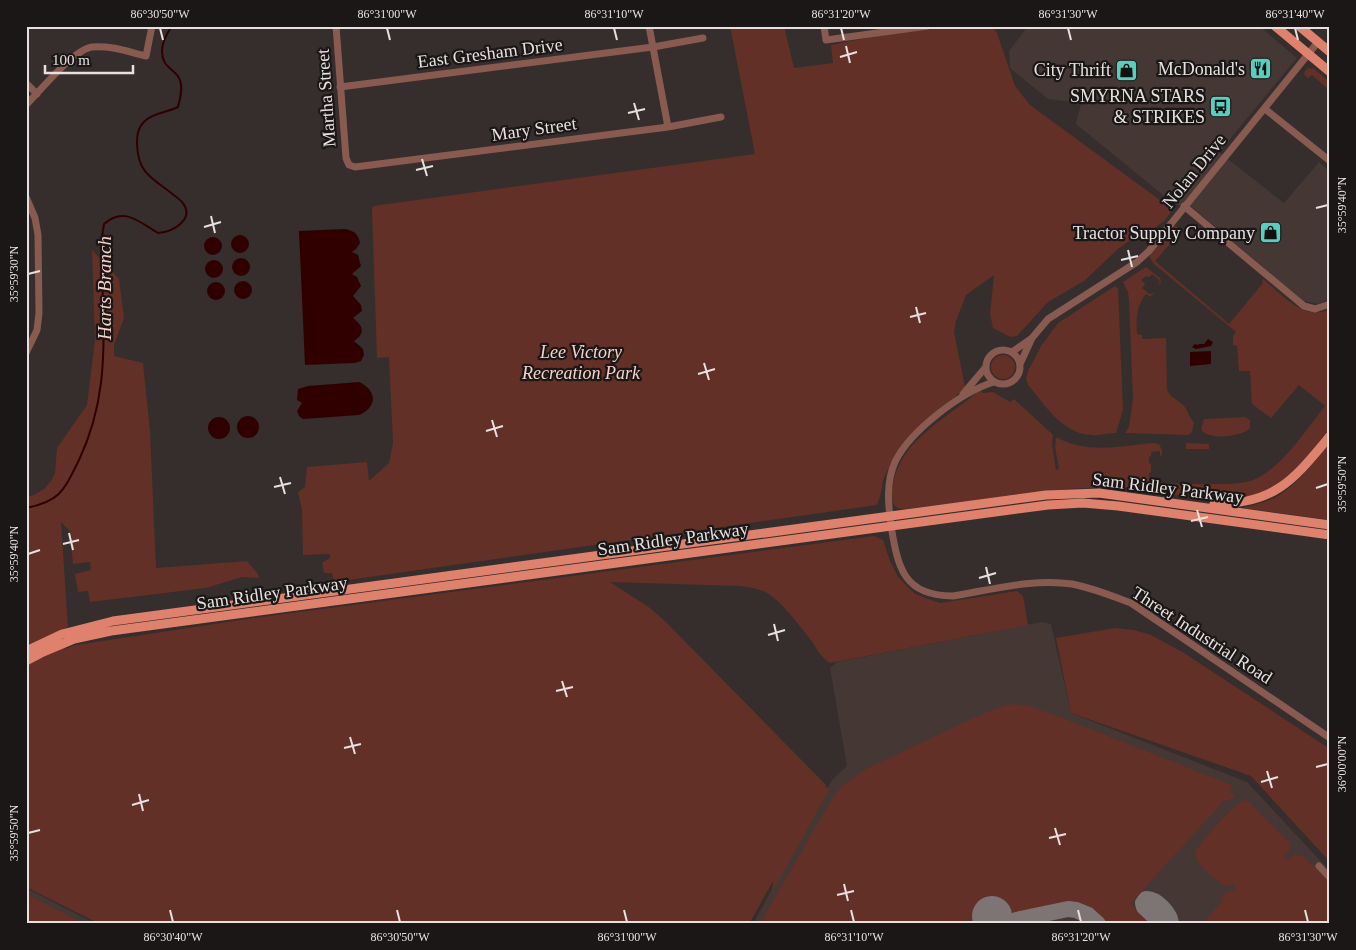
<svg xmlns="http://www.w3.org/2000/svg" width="1356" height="950" font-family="'Times New Roman',serif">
	<rect width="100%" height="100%" fill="#352e2c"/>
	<path fill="#453734" d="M1028,26H1259L1297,58L1219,152L1284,203L1319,162L1330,172V298L1319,304L1303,301L1192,207L1174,204L1076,124L1081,103L1048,99L1010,68L1009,51Z
		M1042,622L1051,624L1071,713L1247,782L1330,871V924H753L832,780L847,766L830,668L837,662Z
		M26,888L96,924H26Z"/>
	<path fill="#623026" d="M730,26H784L794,68L833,63L831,45C884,34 939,26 992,26L997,33L1015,86L1030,105L1164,203L1171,212L1165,220L1149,232L1133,238L1118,249L1084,281L1048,302L1017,336L1010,337L993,328L990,314L994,275L966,295L956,321L954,332L965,387L952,400L907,438L892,461L883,480L881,493L877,505L334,582L332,573H324L322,563L330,558V554L303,555L302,510L298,492L305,487L307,467L367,462L369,481L389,463L393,443L389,357L377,358L372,209L373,206L755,154Z
		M1308,68L1314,69L1330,82V91L1312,75L1308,78L1304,75L1305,71Z
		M1174,225L1182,230L1155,261L1229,324L1263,283L1262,281L1263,279C1282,294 1304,322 1330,309V431L1302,465L1272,490L1251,498L1229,501L1103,487L1066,489L906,509C896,509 892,506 892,496C893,443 945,420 980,390L983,393L993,392L1010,402L1014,399L1053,435L1052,444L1056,470L1059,469L1055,447L1056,438H1058C1087,454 1120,446 1152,443L1159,444L1162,450V455L1160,456V451L1151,452V456L1149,457V463L1151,464V472L1149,473L1150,480C1168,485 1188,484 1207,484C1222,484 1238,485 1253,480C1282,468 1305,431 1325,406L1299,385L1271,418L1252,404L1250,371H1239L1237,346L1233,345V336L1236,332L1154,264L1149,256Z
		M92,250L119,279L124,318L114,345V356L143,363L150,431L156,568L247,561L258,574L259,578L242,577L206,588L90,602L88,591L78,592L75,574L91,570L90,562L73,564L70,531L61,522L68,627L66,628L65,649L76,645L254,618L874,536L883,540L890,561L898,577L914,593L925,598L940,603L1017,591L1023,596L1028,625L830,663C821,658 816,647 810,639C799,625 781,600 765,592C756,588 748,587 739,586L610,582L650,608L664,620L826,785L825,787L830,788L772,893L773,881L749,924H100L26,887V497L34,495L44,489L51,481L55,473L57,448L87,405L95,340Z
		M1146,267L1160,278L1161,283L1158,285L1160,281L1152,274L1149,277L1146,276L1141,280L1145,284L1142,288L1150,294L1155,292L1150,297L1146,294C1136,307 1136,319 1137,334L1142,335V339L1166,338L1167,390C1171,398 1177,399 1183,405C1188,409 1188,417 1194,422L1192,432L1188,435L1125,433L1129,427L1133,399L1129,300L1128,292L1123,282Z
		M1115,286L1118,288L1123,410L1116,433C1108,433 1100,436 1092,435C1062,434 1045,405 1028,385L1026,379L1028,371L1041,346L1058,323Z
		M991 367a12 12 0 1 1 24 0a12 12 0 1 1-24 0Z
		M1245,417L1250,420V428C1242,437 1207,441 1201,429L1204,419Z
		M1186,443L1209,444V449H1186Z
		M1330,443V520L1243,508C1256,504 1273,501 1284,492C1302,479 1315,460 1330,443Z
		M1115,628L1134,630L1151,635L1184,653L1330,749V862L1251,776L1071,713L1056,638Z
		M1012,704L1028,706L1052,714L1232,785L1229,792L1235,795L1230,801L1225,800L1149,883L1131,904L1151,924H1108L1087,906L1075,902L972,920L963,924H760L830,802L840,788L862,771L973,718L994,709Z
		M1245,800L1249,802L1291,844L1289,851L1284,856L1287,860L1296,854L1303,856L1330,883V924H1202L1221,902V897L1225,893L1236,890L1234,884L1224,886C1214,877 1192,865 1196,850C1206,838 1232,804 1245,800Z
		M26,894L84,924H26Z"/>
	<path fill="#300000" d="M345,229C354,231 358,233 360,243L356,249L352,252L358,255L361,266L352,274L357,277L361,286L353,296L361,305L362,311L353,318C364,326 365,334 354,341L363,349L364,355L361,361L355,363L305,365L299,231Z
		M231 244a9 9 0 1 1 18 0a9 9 0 1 1-18 0Z
		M204 246a9 9 0 1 1 18 0a9 9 0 1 1-18 0Z
		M232 267a9 9 0 1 1 18 0a9 9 0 1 1-18 0Z
		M205 269a9 9 0 1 1 18 0a9 9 0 1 1-18 0Z
		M234 290a9 9 0 1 1 18 0a9 9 0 1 1-18 0Z
		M207 291a9 9 0 1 1 18 0a9 9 0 1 1-18 0Z
		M1208,339L1213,342L1211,346L1196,349L1192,347L1195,344L1198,345L1199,344H1204Z
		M1211,351V364L1190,366V352Z
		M359,382C377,390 378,407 359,415L303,419L299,416L297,411L302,403L297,400L298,389L308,386Z
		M237 427a11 11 0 1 1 22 0a11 11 0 1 1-22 0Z
		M208 428a11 11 0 1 1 22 0a11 11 0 1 1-22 0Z"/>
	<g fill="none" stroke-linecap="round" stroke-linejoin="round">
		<path stroke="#300000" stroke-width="2" d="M175,26H188
			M26,508C61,501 64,490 79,460C104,407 105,358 103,300C102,275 99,249 104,224C124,206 139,222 158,233C173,232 196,219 182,202C179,198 173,195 170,192C150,177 138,172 137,144C137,134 138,127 146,120C154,113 168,112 178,107C180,99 183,89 180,80C177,72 169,69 165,63C158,51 165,36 172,26"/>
		<path stroke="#7c7574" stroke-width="16" d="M1010,924L1016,920L1068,909L1076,910L1088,915L1098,924
			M1162,924L1144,907L1143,903L1146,899C1156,898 1171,914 1171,924"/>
		<path stroke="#7c7574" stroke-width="40" d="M992,916L993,924"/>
		<path stroke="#885a50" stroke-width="7" d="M336,26L346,158L349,165L355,167L668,127L721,117
			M649,26L668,127
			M824,26L826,40L928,26
			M26,83L37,94
			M340,87L653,47L703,38
			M26,105C41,90 73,50 92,47C110,45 129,52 146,56L152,26
			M1265,109L1330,161
			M26,197L35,218L38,235L39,313L37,330L26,353
			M1184,206L1304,306L1315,309L1330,304
			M986 367a17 17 0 1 1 34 0a17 17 0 1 1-34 0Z
			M1012,352L1032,338
			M1020,364L1032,338L1048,319L1137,262L1149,251L1318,42
			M994,382C961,392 910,431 895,462C886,482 888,504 891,526C898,567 903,596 953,596C990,590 1035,578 1072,584C1093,588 1112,596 1131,603L1330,738
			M963,394L985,368
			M1319,866L1330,878"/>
		<path stroke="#de816d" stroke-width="9" d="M1275,26L1330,72
			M1299,26L1330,52
			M1214,504C1276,504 1294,479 1330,436
			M26,651L62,634L113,621L1046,495L1099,493L1330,525
			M26,661L43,652L74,639L111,631L1048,505L1083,503L1118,506L1330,535"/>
	</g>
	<path fill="none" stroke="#e6e1e0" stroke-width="2" d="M160,28L163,40M387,28L390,40M614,28L617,40M841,28L844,40M1068,28L1071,40M1295,28L1298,40M846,46L850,63M840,57L857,52M634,103L639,120M628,113L645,109M422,159L427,176M416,170L433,166M1316,208L1328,205M211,216L215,233M204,227L221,222M1128,250L1132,267M1121,260L1138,256M28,274L40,271M916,307L920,323M910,317L926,313M704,363L709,380M698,374L715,369M492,420L497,437M486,431L503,426M280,477L285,494M274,487L291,483M1316,488L1328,484M1197,510L1202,527M1191,521L1208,517M69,533L73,550M63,544L79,540M28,554L40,550M986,567L990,584M979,578L996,573M774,624L778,641M768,635L785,630M562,681L567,697M556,691L573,687M350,737L355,754M344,748L361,744M1316,767L1328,764M1267,771L1272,788M1261,782L1278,777M139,794L143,811M132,805L149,800M1055,828L1060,845M28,833L40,830M1049,838L1066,834M844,884L848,901M837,895L854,891M170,910L173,922M397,910L400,922M624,910L627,922M851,910L854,922M1078,910L1081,922M1305,910L1308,922"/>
	<defs>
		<symbol id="restaurant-square" viewBox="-11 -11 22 22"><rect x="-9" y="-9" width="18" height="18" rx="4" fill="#59cebe" stroke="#1a1716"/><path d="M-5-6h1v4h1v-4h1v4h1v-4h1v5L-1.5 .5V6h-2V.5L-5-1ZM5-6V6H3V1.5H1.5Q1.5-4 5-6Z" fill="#111"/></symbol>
		<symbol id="shop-square" viewBox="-11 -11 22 22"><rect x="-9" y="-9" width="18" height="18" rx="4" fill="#59cebe" stroke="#1a1716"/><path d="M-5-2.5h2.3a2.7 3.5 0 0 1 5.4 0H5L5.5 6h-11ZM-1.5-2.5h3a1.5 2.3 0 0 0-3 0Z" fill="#111"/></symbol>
		<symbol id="bus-square" viewBox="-11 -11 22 22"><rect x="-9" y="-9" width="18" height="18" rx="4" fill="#59cebe" stroke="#1a1716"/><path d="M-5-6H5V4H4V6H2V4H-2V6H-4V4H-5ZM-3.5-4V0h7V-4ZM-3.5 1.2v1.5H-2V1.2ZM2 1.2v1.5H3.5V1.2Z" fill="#111"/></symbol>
	</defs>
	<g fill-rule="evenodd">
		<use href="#restaurant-square" x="1248" y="56" width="25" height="25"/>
		<use href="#shop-square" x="1114" y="58" width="25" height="25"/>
		<use href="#bus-square" x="1208" y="94" width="25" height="25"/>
		<use href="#shop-square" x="1258" y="220" width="25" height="25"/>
	</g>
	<g text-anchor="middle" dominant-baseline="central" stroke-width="4.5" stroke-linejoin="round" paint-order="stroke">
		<g font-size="18" fill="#e6e1e0" stroke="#1a1716">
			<text transform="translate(490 53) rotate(-7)">East Gresham Drive</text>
			<text transform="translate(326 98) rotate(-94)">Martha Street</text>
			<text transform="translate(534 129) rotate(-8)">Mary Street</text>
			<text transform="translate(1194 171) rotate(-51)">Nolan Drive</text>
			<text transform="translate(1168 488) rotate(7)">Sam Ridley Parkway</text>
			<text transform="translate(673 539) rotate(-8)">Sam Ridley Parkway</text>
			<text transform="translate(272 593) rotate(-8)">Sam Ridley Parkway</text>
			<text transform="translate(1202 635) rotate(33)">Threet Industrial Road</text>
		</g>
		<g font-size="18" fill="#e6e1e0" stroke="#1a1716" text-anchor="end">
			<text x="1245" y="69">McDonald's</text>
			<text x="1111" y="70">City Thrift</text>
			<text x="1205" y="96">SMYRNA STARS<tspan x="1205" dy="21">&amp; STRIKES</tspan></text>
			<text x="1255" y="233">Tractor Supply Company</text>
		</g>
		<g font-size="18" font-style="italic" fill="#f6d1c8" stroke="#1a1716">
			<text x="581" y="352">Lee Victory<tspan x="581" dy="21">Recreation Park</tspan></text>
		</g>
		<g font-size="19" font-style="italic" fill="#f6d1c8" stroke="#1a1716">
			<text transform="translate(104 288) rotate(-90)">Harts Branch</text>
		</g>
	</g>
	<rect width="1356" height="950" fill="none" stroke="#1a1716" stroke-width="55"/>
	<path d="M45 65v8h88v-8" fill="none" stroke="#e6e1e0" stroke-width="2.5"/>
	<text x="52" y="65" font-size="15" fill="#e6e1e0" stroke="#1a1716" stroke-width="4" paint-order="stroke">100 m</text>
	<rect x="28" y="28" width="1300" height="894" fill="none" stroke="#e6e1e0" stroke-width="2"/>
	<g font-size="12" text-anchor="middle" fill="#e6e1e0">
		<text x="160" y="18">86°30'50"W</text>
		<text x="387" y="18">86°31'00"W</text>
		<text x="614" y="18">86°31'10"W</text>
		<text x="841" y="18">86°31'20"W</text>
		<text x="1068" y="18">86°31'30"W</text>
		<text x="1295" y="18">86°31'40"W</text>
		<text transform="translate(1342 205) rotate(-90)" y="4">35°59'40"N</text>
		<text transform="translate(14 274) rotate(-90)" y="4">35°59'30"N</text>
		<text transform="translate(1342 484) rotate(-90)" y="4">35°59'50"N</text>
		<text transform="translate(14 554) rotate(-90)" y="4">35°59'40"N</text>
		<text transform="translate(1342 764) rotate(-90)" y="4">36°00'00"N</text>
		<text transform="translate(14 833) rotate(-90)" y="4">35°59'50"N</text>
		<text x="173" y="941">86°30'40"W</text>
		<text x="400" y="941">86°30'50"W</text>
		<text x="627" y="941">86°31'00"W</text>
		<text x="854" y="941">86°31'10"W</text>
		<text x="1081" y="941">86°31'20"W</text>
		<text x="1308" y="941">86°31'30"W</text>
	</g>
</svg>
